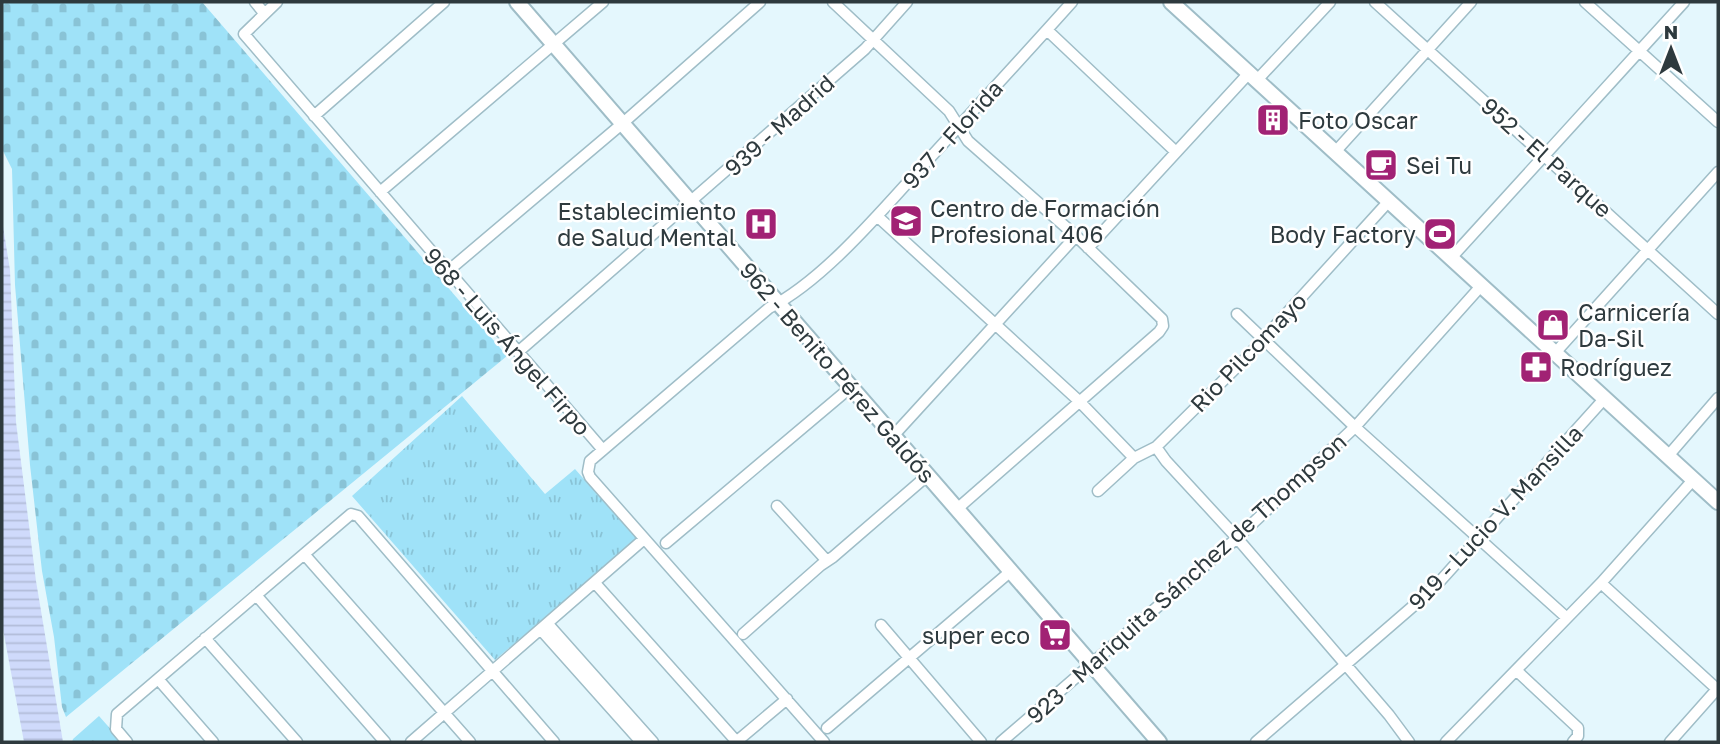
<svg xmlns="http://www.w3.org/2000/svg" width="1720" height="744" font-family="'Golos Text',sans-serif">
	<defs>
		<pattern id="grass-tufts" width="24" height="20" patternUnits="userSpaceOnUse" patternTransform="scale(1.75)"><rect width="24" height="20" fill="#9fe2f8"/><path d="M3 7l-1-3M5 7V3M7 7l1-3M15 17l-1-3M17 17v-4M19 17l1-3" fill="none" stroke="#89c3d6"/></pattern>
		<pattern id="cemetery-stones" width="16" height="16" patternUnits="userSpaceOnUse" patternTransform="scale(1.75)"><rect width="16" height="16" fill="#9fe2f8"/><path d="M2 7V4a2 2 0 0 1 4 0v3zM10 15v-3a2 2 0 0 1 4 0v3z" fill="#89c3d6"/></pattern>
		<pattern id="water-rules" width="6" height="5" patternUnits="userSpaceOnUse" patternTransform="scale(1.75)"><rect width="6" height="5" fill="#cfdafb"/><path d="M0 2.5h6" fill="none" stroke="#b2bcd8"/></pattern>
	</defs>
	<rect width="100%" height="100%" fill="#e4f7fd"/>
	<path fill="url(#grass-tufts)" d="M462,396L545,494L575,469L637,539L495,660L352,496Z
		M99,716L122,742H72L73,739Z"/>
	<path fill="url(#cemetery-stones)" d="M2,2H202L507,356L66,717L62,707L54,637L42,571L30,465L15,285L12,169L2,149Z"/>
	<path fill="url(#water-rules)" d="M2,220L10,270L16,422L36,581L63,742H24L2,624Z"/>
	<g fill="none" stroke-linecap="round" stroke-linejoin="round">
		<defs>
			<path id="street" d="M255,2L264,13
				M277,2L244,34L603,450
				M833,2L949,111L968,141L1076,236L1162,319L1163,326L1159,332L957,509
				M1375,2L1718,314
				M1585,2L1718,122
				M1047,30L1176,152
				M1258,79L1330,2
				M314,116L444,2
				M1336,151L1471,2
				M380,192L603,2
				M877,216L1079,401L1134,458
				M1088,248L1250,72
				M1451,258L1684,2
				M448,271L623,123L760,2
				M1237,314L1355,427L1567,618
				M518,352L865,49L907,2
				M1555,353L1718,172
				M894,435L1076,236
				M1156,447L1166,461L1237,538L1389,715L1409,742
				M1668,456L1718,398
				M1098,491L1134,458L1156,447L1247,357L1389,201
				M777,506L827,561
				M666,543L851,387
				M304,554L470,742
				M595,583L737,742
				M1601,583L1718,690
				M256,595L385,742
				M548,624L653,742
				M881,625L981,742
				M541,630L641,742
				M743,634L821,565L833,557L928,475
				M205,638L297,742
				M1517,671L1578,728V736L1573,742
				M158,679L213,742
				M827,728L1011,571
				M127,742L116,729L117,714L351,514L358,516L554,742
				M411,742L644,539
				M736,742L787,699
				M824,742L590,477L588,472L590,461L769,308C822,281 877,216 918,171C969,115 1021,59 1072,2
				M1001,742L1237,538L1355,427L1481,286
				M1256,742L1433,589L1604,399
				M1446,742L1601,583L1693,480
				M1670,742L1718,688"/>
			<path id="secondary" d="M517,2L1159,742
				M1171,2L1718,502"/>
		</defs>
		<use href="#street" stroke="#9fbdc7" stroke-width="13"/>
		<use href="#secondary" stroke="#9fbdc7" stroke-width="18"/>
		<use href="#street" stroke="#fff" stroke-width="10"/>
		<use href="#secondary" stroke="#fff" stroke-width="14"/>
	</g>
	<defs>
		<symbol id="building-square" viewBox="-11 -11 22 22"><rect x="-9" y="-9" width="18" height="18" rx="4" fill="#a12274" stroke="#fff"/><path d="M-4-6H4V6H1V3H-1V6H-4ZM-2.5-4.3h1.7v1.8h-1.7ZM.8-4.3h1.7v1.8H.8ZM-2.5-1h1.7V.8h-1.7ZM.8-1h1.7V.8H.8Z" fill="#fff"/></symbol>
		<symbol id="cafe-square" viewBox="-11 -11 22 22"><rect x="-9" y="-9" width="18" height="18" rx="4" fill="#a12274" stroke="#fff"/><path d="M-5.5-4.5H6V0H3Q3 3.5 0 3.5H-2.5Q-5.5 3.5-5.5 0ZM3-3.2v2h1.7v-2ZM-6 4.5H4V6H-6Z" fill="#fff"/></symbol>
		<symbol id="university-square" viewBox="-11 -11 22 22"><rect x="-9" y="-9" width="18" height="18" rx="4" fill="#a12274" stroke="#fff"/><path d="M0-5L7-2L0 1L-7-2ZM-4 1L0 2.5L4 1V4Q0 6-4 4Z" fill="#fff"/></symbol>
		<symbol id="hospital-square" viewBox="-11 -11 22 22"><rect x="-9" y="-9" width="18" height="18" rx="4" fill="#a12274" stroke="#fff"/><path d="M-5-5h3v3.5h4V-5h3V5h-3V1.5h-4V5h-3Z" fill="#fff"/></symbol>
		<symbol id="stadium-square" viewBox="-11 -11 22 22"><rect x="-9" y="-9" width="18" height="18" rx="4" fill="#a12274" stroke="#fff"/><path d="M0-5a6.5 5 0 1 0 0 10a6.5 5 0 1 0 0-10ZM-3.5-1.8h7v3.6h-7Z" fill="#fff"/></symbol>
		<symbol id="shop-square" viewBox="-11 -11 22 22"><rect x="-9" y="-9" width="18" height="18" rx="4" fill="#a12274" stroke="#fff"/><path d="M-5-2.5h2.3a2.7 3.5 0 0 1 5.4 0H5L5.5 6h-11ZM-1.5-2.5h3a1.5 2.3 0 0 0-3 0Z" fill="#fff"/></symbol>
		<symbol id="pharmacy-square" viewBox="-11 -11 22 22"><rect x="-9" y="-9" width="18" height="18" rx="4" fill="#a12274" stroke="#fff"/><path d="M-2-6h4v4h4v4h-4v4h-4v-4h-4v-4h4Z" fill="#fff"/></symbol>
		<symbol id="supermarket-square" viewBox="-11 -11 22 22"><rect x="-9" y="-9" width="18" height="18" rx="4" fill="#a12274" stroke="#fff"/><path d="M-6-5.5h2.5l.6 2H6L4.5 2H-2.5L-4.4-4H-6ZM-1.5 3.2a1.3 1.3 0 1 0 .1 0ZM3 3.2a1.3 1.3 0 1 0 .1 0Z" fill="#fff"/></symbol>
	</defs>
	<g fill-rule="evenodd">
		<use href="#building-square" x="1254" y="101" width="38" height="38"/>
		<use href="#cafe-square" x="1362" y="146" width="38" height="38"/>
		<use href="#university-square" x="887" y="202" width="38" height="38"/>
		<use href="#hospital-square" x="742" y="205" width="38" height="38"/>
		<use href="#stadium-square" x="1421" y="215" width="38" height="38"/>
		<use href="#shop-square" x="1534" y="306" width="38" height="38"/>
		<use href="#pharmacy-square" x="1517" y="348" width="38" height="38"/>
		<use href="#supermarket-square" x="1036" y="616" width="38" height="38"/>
	</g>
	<g text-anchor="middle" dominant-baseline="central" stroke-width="5" stroke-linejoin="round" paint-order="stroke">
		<g font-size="23" fill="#2e3a3e" stroke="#fff" text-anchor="start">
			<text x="1298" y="120">Foto Oscar</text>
			<text x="1406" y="165">Sei Tu</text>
			<text x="930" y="208">Centro de Formación<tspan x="930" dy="26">Profesional 406</tspan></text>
			<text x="736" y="211" text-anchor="end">Establecimiento<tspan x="736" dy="26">de Salud Mental</tspan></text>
			<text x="1416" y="234" text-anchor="end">Body Factory</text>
			<text x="1578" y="312">Carnicería<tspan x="1578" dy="26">Da-Sil</tspan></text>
			<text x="1560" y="367">Rodríguez</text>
			<text x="1030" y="635" text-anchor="end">super eco</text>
		</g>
		<g font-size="23" fill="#2e3a3e" stroke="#fff">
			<text transform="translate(779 125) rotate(-42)">939 - Madrid</text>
			<text transform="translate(952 134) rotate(-48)">937 - Florida</text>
			<text transform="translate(1547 157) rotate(42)">952 - El Parque</text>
			<text transform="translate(508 341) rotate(49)">968 - Luis Ángel Firpo</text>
			<text transform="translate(1248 352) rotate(-46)">Rio Pilcomayo</text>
			<text transform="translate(838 372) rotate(49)">962 - Benito Pérez Galdós</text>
			<text transform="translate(1495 517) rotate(-47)">919 - Lucio V. Mansilla</text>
			<text transform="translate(1186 578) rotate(-42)">923 - Mariquita Sánchez de Thompson</text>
		</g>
	</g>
	<rect width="1720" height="744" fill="none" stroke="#2e3a3e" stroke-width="7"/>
	<g transform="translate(1671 49)" stroke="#ffffff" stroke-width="5" paint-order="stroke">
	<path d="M0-5L12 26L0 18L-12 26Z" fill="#2e3a3e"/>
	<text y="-10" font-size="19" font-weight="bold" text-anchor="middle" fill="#2e3a3e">N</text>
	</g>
</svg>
